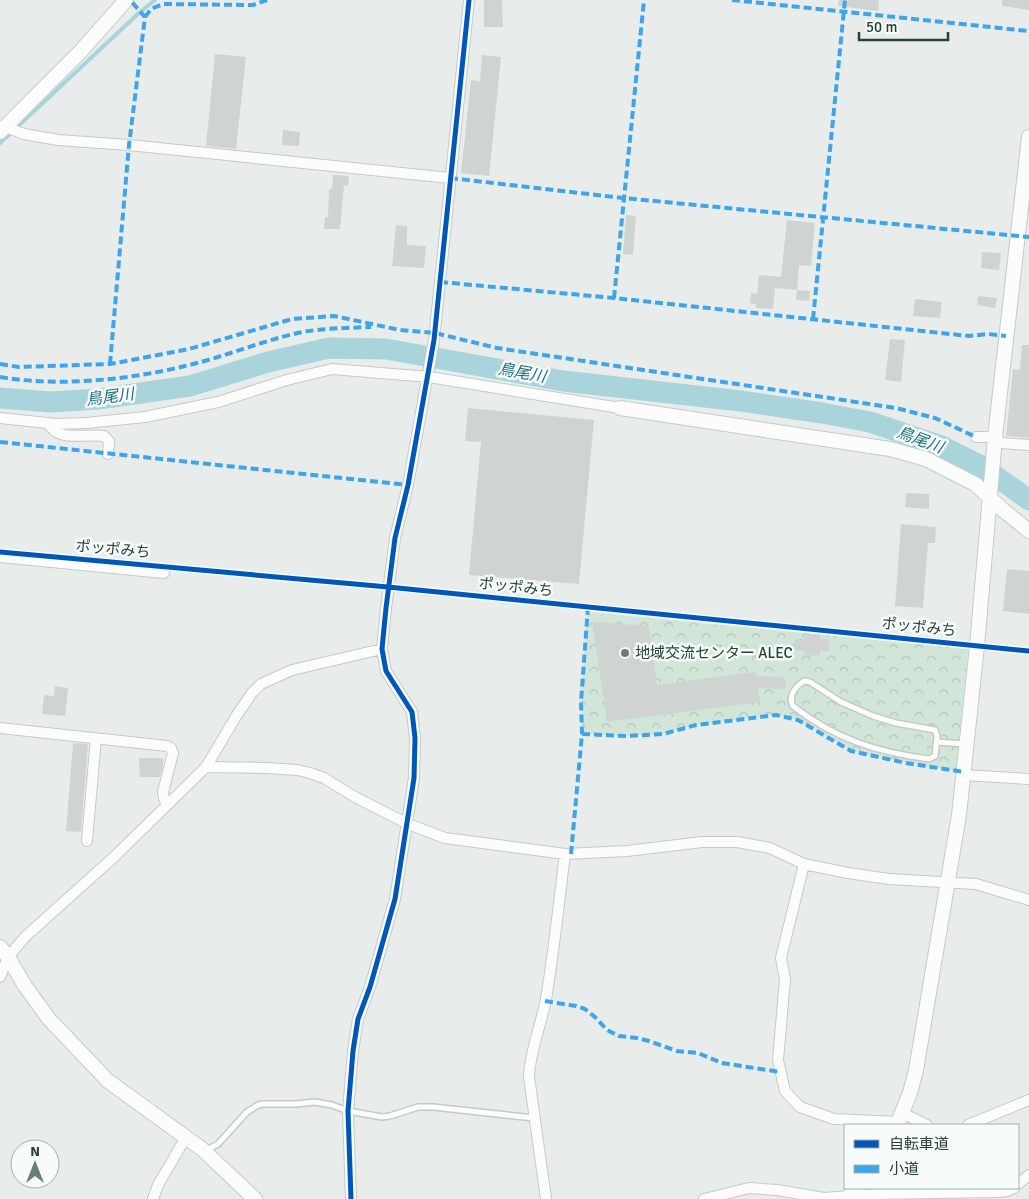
<svg xmlns="http://www.w3.org/2000/svg" width="1029" height="1199" font-family="Signika,'Noto Sans JP',sans-serif">
	<defs>
		<pattern id="park-crowns" width="20" height="18" patternUnits="userSpaceOnUse" patternTransform="scale(1.25)"><rect width="20" height="18" fill="#d1e6d8"/><path d="M2 6a3 3 0 1 1 6 0M12 15a3 3 0 1 1 6 0" fill="none" stroke="#b3c6ba"/></pattern>
	</defs>
	<rect width="100%" height="100%" fill="#e8edeb"/>
	<path fill="url(#park-crowns)" d="M587,612L968,649L956,771L906,763L851,751L798,720L776,715L696,725L663,734L626,736L582,734L581,702Z"/>
	<g fill="none" stroke-linecap="round" stroke-linejoin="round">
		<path stroke="#a9d4db" stroke-width="4" d="M0,143L139,13L155,0"/>
		<path stroke="#a9d4db" stroke-width="21" d="M0,398L50,402L99,399L190,386L268,362L329,348L386,349L563,381L741,401L822,413L870,422L941,446L983,467L1029,500"/>
	</g>
	<path fill="#cfd4d2" d="M484,0H502L503,27H484Z
		M839,0H879L878,11L838,6Z
		M1002,0H1029V10L1002,6Z
		M215,54L246,57L236,149L206,146Z
		M482,55L501,57L489,176L461,173L471,80L480,81Z
		M283,130L300,132L299,146L282,145Z
		M333,175L349,176L348,186L344,185L340,229H324L325,217H328L329,189H332Z
		M626,215L636,216L633,255L623,254Z
		M787,220L815,223L811,266L799,265L797,290L775,288L773,309L756,308V304L750,303L751,293L757,294L759,275L781,277Z
		M396,225L407,226V245L426,246L424,268L392,266Z
		M982,252L1001,253L999,270L981,268Z
		M797,290L810,291L809,301L796,300Z
		M978,296L997,298L995,308L977,305Z
		M915,299L942,302L940,318L913,316Z
		M890,339L905,340L901,382L885,380Z
		M1022,345H1029V438L1006,436L1013,369L1020,370Z
		M468,408L594,420L579,584L469,575L481,442L465,441Z
		M906,493L929,494V509L905,507Z
		M901,524L936,527L935,543H928L923,608L895,606Z
		M1007,569L1029,571V614L1003,611Z
		M592,622L649,626L657,685L756,672V676L785,677V689L758,688L760,702L607,722Z
		M805,634L821,635L820,639H829V651H820V656L804,655L805,651L794,650L795,639H805Z
		M55,686L68,688L65,716L42,714L44,695L54,696Z
		M73,743L88,744L81,832L66,831Z
		M139,758H163V765L160,777H140Z"/>
	<g fill="none" stroke-linecap="round" stroke-linejoin="round">
		<defs>
			<path id="lane" d="M804,681L810,682L841,702L873,716L896,723L935,730L937,736L935,756L929,759C876,752 835,739 793,706C788,696 795,687 804,681Z
				M937,742L964,744
				M205,1151L218,1144L247,1112L258,1105L263,1104H296L315,1102L332,1105L348,1111L382,1117L390,1116L418,1107H433L534,1118"/>
			<path id="street" d="M0,126L6,127L24,134L58,140L129,145L450,178
				M0,418L56,424L86,423L145,417L218,402L287,380L332,369L429,377L620,408
				M48,423C58,443 86,433 104,436L109,441L108,454
				M976,437H995L1002,443L1029,445
				M0,557L164,573
				M0,728L167,746L171,748L173,753L163,792L164,798L167,805
				M206,767L266,768L297,770L310,773L324,778L355,797L408,824L445,838L565,854L627,851L702,842H737L770,848L804,864L848,873L889,879L976,884L1029,900
				M964,775L1029,779
				M87,841L96,738
				M804,864L781,958L785,979L778,1060L785,1091L800,1107L834,1119L899,1122
				M0,977L8,957L26,936L114,857L206,767L237,715L252,693L261,684L292,670L382,649
				M902,1113L927,1125
				M968,1125L1029,1100
				M1018,1184L1029,1175
				M153,1199L158,1185L186,1137
				M351,1199L348,1111L353,1051L358,1019L370,987L395,899L414,778L415,738L412,712L386,671L382,649L386,608L395,538L408,485L434,340L469,0
				M546,1199L529,1077C530,1050 541,1026 546,999C554,951 559,902 565,854
				M704,1199L749,1188L777,1190L824,1198L876,1194L998,1192L1007,1191L1014,1188"/>
			<path id="secondary" d="M0,132L81,51L126,0
				M620,408L890,449L926,459L975,484L1003,510L1029,531
				M0,947L8,957L25,986L49,1019L108,1081L202,1149L255,1199
				M897,1125L910,1093L916,1070L959,815L977,646L995,437L1029,137
				M847,1199L857,1188"/>
		</defs>
		<use href="#lane" stroke="#c5cac8" stroke-width="8"/>
		<use href="#street" stroke="#c5cac8" stroke-width="12"/>
		<use href="#secondary" stroke="#c3cbc8" stroke-width="16"/>
		<use href="#lane" stroke="#fcfcfc" stroke-width="5"/>
		<use href="#street" stroke="#fcfcfc" stroke-width="10"/>
		<use href="#secondary" stroke="#fcfcfc" stroke-width="14"/>
		<path stroke="#3ea4ec" stroke-width="4" stroke-dasharray="8 4" stroke-linecap="butt" d="M732,0L1029,31
			M145,17L151,9L163,4L253,5L267,0
			M450,178L623,198L1029,237
			M440,282L614,298L969,336L988,334L1006,336
			M614,298L644,0
			M813,319L845,0
			M0,364L19,367L110,364L189,349L292,319L334,316L400,330L435,333L497,348L896,408L935,418L976,437
			M110,364L129,145L145,17L130,0
			M0,377C58,387 128,380 185,366C225,357 263,340 303,332C325,328 348,328 371,327
			M0,442L408,485
			M582,734L626,736L663,734L696,725L776,715L798,720L851,751L906,763L964,772
			M571,854L582,734L581,702L588,607
			M545,1001L576,1006L585,1009L595,1017L607,1030L619,1036L637,1038L649,1041L677,1051L698,1053L722,1063L780,1072"/>
		<defs>
			<path id="cycleway" d="M0,552L388,587L1029,651
				M351,1199L348,1111L353,1051L358,1019L370,987L395,899L414,778L415,738L412,712L386,671L382,649L386,608L395,538L408,485L434,340L469,0"/>
		</defs>
		<use href="#cycleway" stroke="#f7fbf9" stroke-width="8"/>
		<use href="#cycleway" stroke="#0057b8" stroke-width="5"/>
	</g>
	<circle fill="#697e78" stroke="#f7fbf9" stroke-width="2" cx="625" cy="653" r="5"/>
	<g text-anchor="middle" dominant-baseline="central" stroke-width="5" stroke-linejoin="round" paint-order="stroke">
		<g font-size="15" fill="#24423a" stroke="#f7fbf9">
			<text transform="translate(113 549) rotate(5)">ポッポみち</text>
			<text transform="translate(516 587) rotate(6)">ポッポみち</text>
			<text transform="translate(919 627) rotate(6)">ポッポみち</text>
		</g>
		<g font-size="15" fill="#24423a" stroke="#f7fbf9" text-anchor="start">
			<text x="635" y="653">地域交流センター ALEC</text>
		</g>
		<g font-size="16" font-style="italic" fill="#1c6f80" stroke="#f7fbf9">
			<text transform="translate(522 373) rotate(10)">鳥尾川</text>
			<text transform="translate(110 397) rotate(-7)">鳥尾川</text>
			<text transform="translate(920 440) rotate(20)">鳥尾川</text>
		</g>
	</g>
	<rect x="844" y="1124" width="175" height="65" fill="#f7fbf9" stroke="#a3b1ad"/>
	<rect x="854" y="1140" width="25" height="8" fill="#0057b8" stroke="#a3b1ad"/>
	<text x="889" y="1149" font-size="15" fill="#24423a">自転車道</text>
	<rect x="854" y="1165" width="25" height="8" fill="#3ea4ec" stroke="#a3b1ad"/>
	<text x="889" y="1174" font-size="15" fill="#24423a">小道</text>
	<g transform="translate(35 1164)"><circle r="24" fill="#f7fbf9" stroke="#a3b1ad"/>
	<path d="M0-4L9 19L0 12L-9 19Z" fill="#697e78"/>
	<text y="-8" font-size="14" font-weight="bold" text-anchor="middle" fill="#24423a">N</text>
	</g>
	<path d="M859 32v8h89v-8" fill="none" stroke="#24423a" stroke-width="2.5"/>
	<text x="866" y="32" font-size="15" fill="#24423a" stroke="#f7fbf9" stroke-width="4" paint-order="stroke">50 m</text>
</svg>
